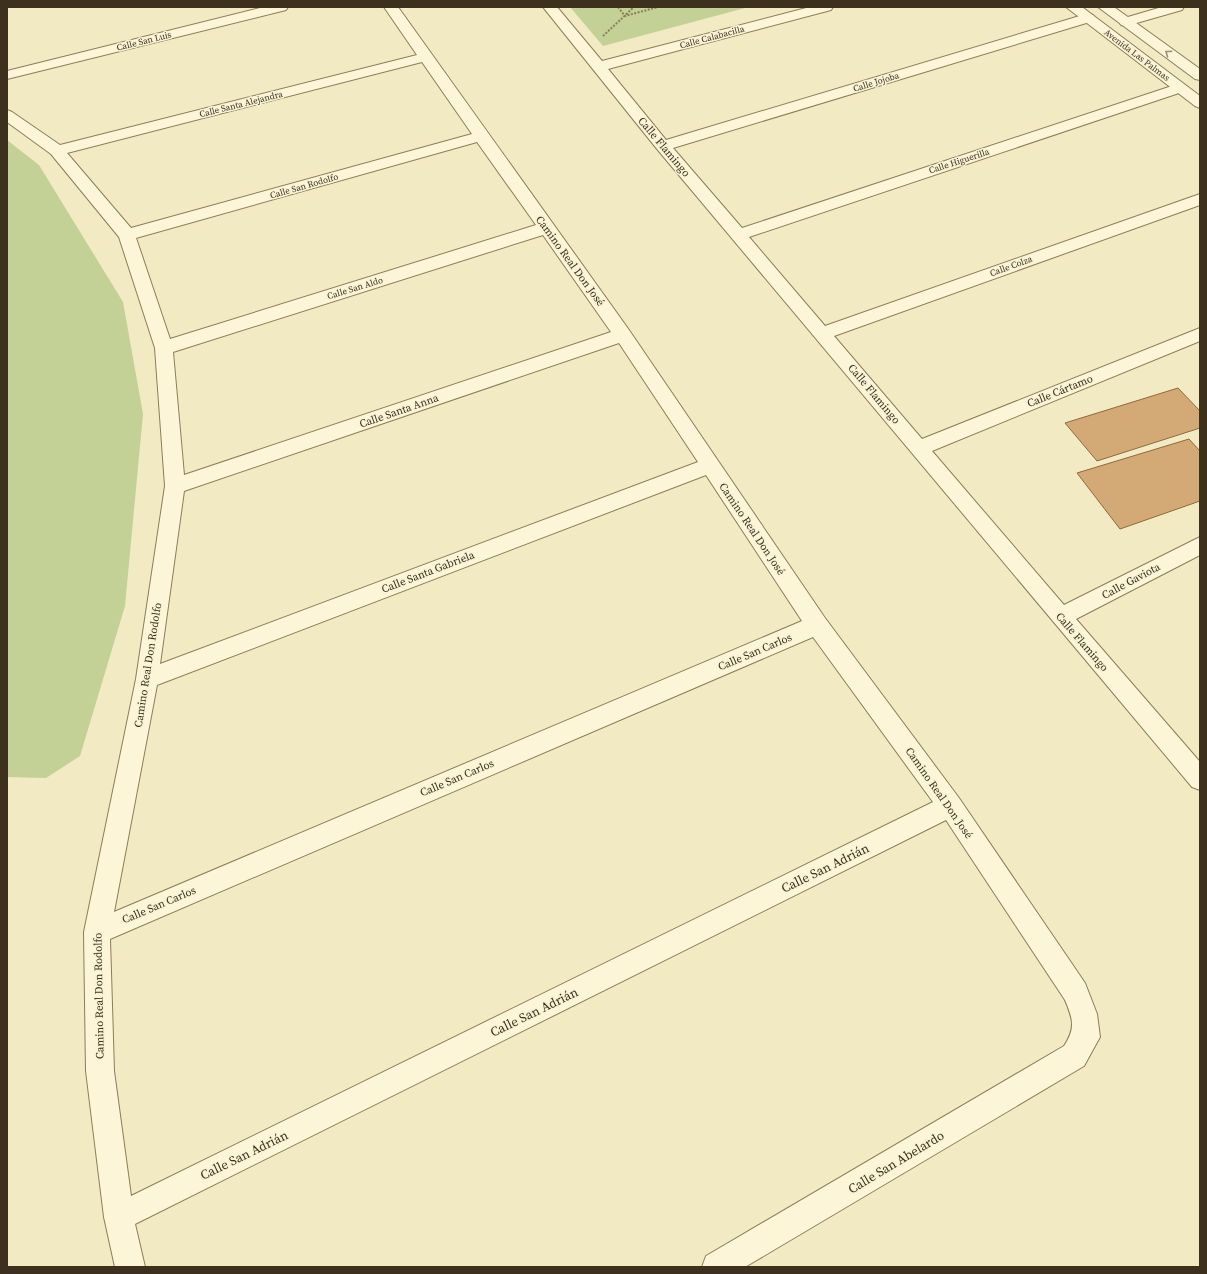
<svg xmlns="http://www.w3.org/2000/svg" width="1207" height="1274" font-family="'Source Serif 4',serif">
	<rect width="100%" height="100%" fill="#f2eac3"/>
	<path fill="#c3d196" d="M570,7H749L603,46Z
		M7,140L39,165L123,302L143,414L125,606L80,756L46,778L7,777Z"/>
	<path fill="#d3a976" stroke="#90683c" d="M1178,388L1200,411V428L1097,461L1065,423Z
		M1189,439L1200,451V501L1120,529L1077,473Z"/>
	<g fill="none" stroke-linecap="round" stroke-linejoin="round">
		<defs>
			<path id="minor" d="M264,7H288L286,10L7,79V71Z
				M384,7H398L629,330L825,618L959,798L1085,983L1097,1014L1100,1037L1084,1066L745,1267H702L706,1256L1064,1046C1076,1028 1073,1019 1065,1000L946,820L135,1224L145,1267H115L104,1217L86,1071L84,932L136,679L165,486L155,348L119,237L51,154L7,122V110L12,112L60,145L417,55ZM422,62L472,134L131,228L67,153ZM477,142L536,225L170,339L136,238ZM543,235L611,332L184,475L173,352ZM619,343L698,462L160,664L184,491ZM706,475L802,621L114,912L157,685ZM813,637L933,802L131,1196L114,1071L110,939Z
				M543,7H557L602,61L810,7H833L831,10L608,69L666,140L1083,15H1093L1095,18L1093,21L673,148L742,228L1175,85H1185L1188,88L1185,91L749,237L825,326L1200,194V205L834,336L922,439L1200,328V341L932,451L1064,605L1200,537V555L1076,619L1200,762V790L1192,787L657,149Z
				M1162,7H1184L1182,10L1126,26L1121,25L1119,22L1121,19Z"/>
			<path id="tertiary" d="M1066,7H1082L1200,96V108L1195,106Z
				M1098,7H1114L1200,69V80L1195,79Z"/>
		</defs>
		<use href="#minor" stroke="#8e7c58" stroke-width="2"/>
		<use href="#tertiary" stroke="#8e7c58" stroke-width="2"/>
		<path stroke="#8e7c58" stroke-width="2" stroke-dasharray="2 1.5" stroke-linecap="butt" d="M618,7L625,16L658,7
			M603,36L634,7"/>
		<use href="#minor" fill="#fcf5d8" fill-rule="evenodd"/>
		<use href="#tertiary" fill="#fcf5d8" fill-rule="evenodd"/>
	</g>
	<defs><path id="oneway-chevron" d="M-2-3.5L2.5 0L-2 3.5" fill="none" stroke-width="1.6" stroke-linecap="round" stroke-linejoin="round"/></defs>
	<use stroke="#9c937a" href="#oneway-chevron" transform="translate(1168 53) rotate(-144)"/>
	<g text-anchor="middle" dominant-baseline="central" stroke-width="3" stroke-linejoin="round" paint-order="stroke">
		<g font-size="9" fill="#3d311d" stroke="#f8f3d4">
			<text transform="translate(712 37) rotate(-15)">Calle Calabacilla</text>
			<text transform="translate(144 41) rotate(-14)">Calle San Luis</text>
			<text transform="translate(1137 55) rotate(37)">Avenida Las Palmas</text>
			<text transform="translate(876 82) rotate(-17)">Calle Jojoba</text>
			<text transform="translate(241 104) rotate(-14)">Calle Santa Alejandra</text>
			<text transform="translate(959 161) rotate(-18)">Calle Higuerilla</text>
			<text transform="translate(304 186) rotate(-16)">Calle San Rodolfo</text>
			<text transform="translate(1011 266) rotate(-20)">Calle Colza</text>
			<text transform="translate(355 288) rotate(-17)">Calle San Aldo</text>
		</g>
		<g font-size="11" fill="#3d311d" stroke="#f8f3d4">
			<text transform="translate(664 147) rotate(50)">Calle Flamingo</text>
			<text transform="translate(570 261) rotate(54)">Camino Real Don José</text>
			<text transform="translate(1060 391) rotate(-22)">Calle Cártamo</text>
			<text transform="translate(874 394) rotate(50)">Calle Flamingo</text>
			<text transform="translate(399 411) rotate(-19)">Calle Santa Anna</text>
			<text transform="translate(752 529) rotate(56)">Camino Real Don José</text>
			<text transform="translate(428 572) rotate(-21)">Calle Santa Gabriela</text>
			<text transform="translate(1131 581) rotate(-28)">Calle Gaviota</text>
			<text transform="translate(1082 642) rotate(49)">Calle Flamingo</text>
			<text transform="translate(755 652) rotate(-23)">Calle San Carlos</text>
			<text transform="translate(148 665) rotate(-81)">Camino Real Don Rodolfo</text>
			<text transform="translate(457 778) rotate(-23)">Calle San Carlos</text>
			<text transform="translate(939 793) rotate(55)">Camino Real Don José</text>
			<text transform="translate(159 905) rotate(-23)">Calle San Carlos</text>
			<text transform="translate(99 996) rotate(-91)">Camino Real Don Rodolfo</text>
		</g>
		<g font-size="13" fill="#3d311d" stroke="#f8f3d4">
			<text transform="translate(825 868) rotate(-26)">Calle San Adrián</text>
			<text transform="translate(534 1012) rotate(-26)">Calle San Adrián</text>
			<text transform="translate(244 1155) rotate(-26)">Calle San Adrián</text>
			<text transform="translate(896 1162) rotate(-31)">Calle San Abelardo</text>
		</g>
	</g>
	<rect width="1207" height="1274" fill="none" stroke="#3d311d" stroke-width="16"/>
</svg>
